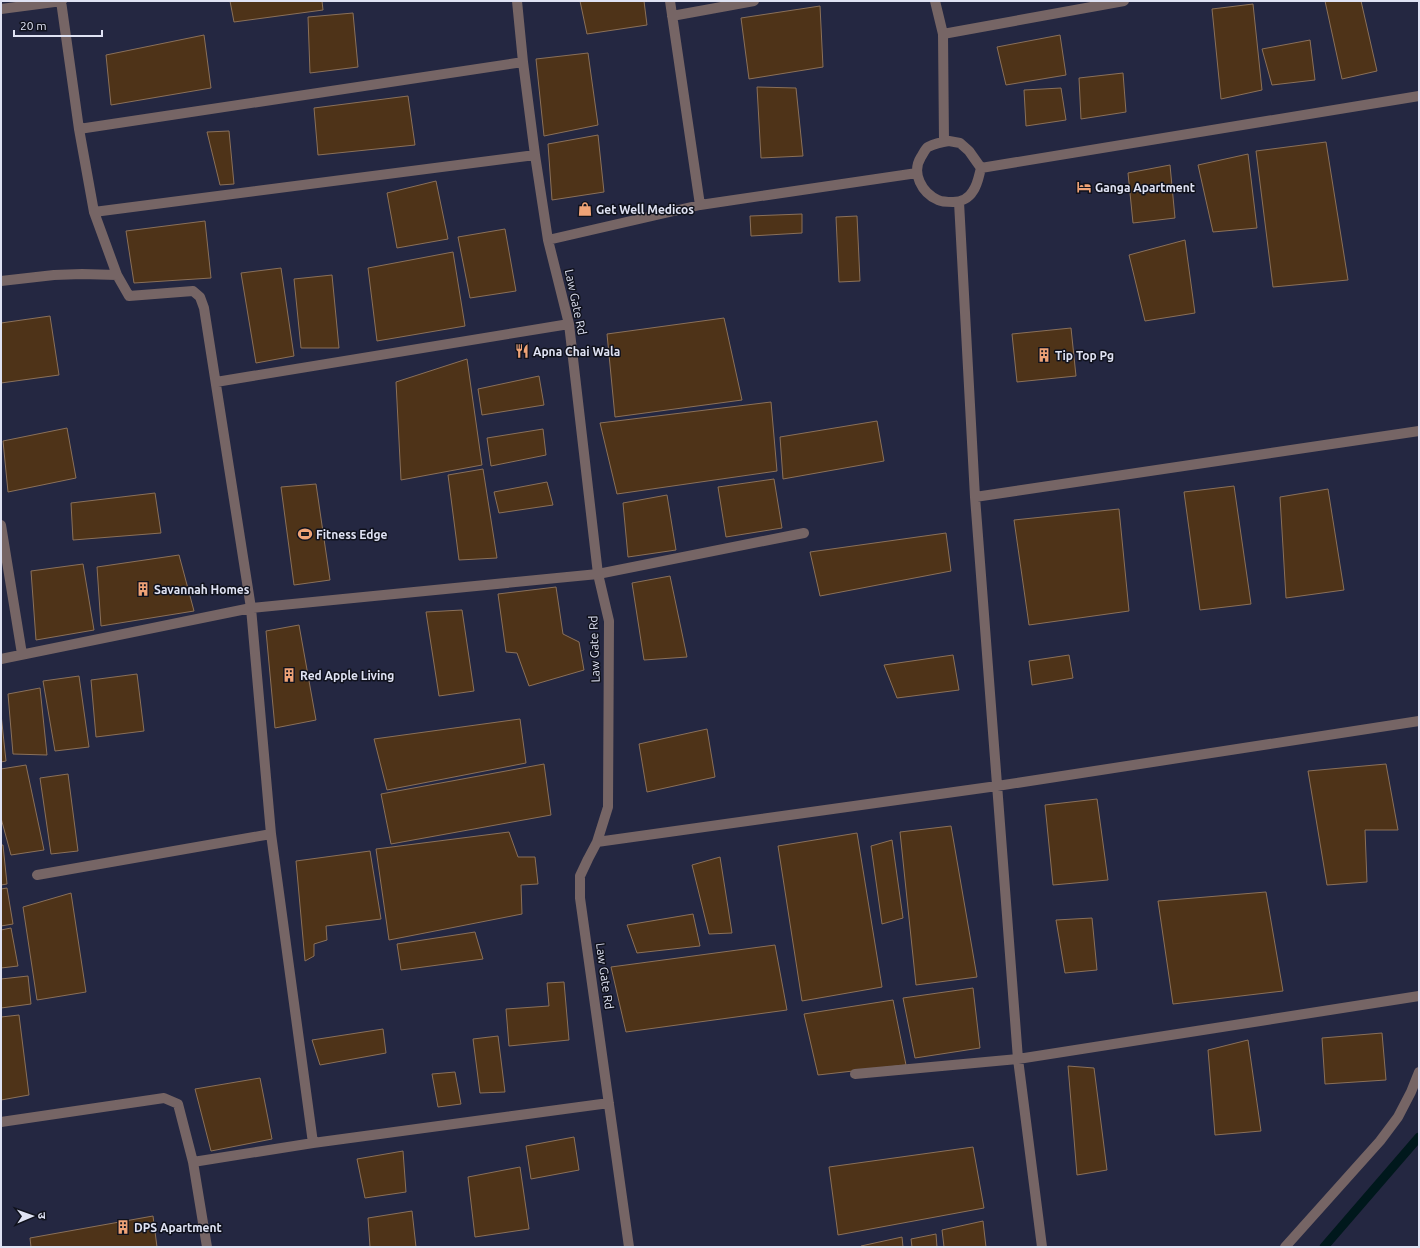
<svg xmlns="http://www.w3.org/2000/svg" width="1420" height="1248" font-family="Ubuntu,'Noto Sans Devanagari',sans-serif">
	<rect width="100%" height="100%" fill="#242741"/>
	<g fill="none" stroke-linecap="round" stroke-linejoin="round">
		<path stroke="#00181c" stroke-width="9" d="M1324,1247L1419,1137"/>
	</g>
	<path fill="#4e3318" stroke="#8a7059" d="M230,1H322L323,10L234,22Z
		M580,1H644L647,25L587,34Z
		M1325,1H1361L1377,71L1342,79Z
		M1253,4L1262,90L1221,99L1212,9Z
		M820,6L823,67L749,79L741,18Z
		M353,13L358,67L310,73L308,17Z
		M204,35L211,88L111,105L106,55Z
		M1060,35L1066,75L1006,85L997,47Z
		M1310,40L1315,80L1272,85L1262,49Z
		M588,53L598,125L544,136L536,59Z
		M1123,73L1126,112L1081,119L1079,78Z
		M757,87L796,88L803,156L761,158Z
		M1061,88L1066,120L1026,126L1024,90Z
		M408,96L415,145L318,155L314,108Z
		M229,131L234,184L220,185L207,132Z
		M598,135L604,192L552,200L548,144Z
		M1326,142L1348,280L1273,287L1256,151Z
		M1248,154L1257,228L1213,232L1198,165Z
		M1170,165L1175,218L1133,223L1128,173Z
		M436,181L448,239L397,248L387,193Z
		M802,214V233L751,236L750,216Z
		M857,216L860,281L839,282L836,217Z
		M205,221L211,278L134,283L126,231Z
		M505,229L516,291L470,298L458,237Z
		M1185,240L1195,313L1145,321L1129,255Z
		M453,252L465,326L377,341L368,268Z
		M281,268L294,356L256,363L241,273Z
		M332,275L339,348H301L294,279Z
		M50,316L59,375L1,383V323Z
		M724,318L742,400L615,417L607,334Z
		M1071,328L1076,376L1017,382L1012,334Z
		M467,359L482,465L401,480L396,382Z
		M539,376L544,405L482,415L478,389Z
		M771,402L777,471L617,494L600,423Z
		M877,421L884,461L783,479L780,437Z
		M67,428L76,478L8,492L3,441Z
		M543,429L546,455L491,466L487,438Z
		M483,469L497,558L459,560L448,475Z
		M774,479L782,528L726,537L718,487Z
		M547,482L553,505L499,513L494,492Z
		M316,484L330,580L294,585L281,487Z
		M1234,486L1251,604L1200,610L1184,492Z
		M1328,489L1344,590L1286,598L1280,497Z
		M155,493L161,533L73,540L71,503Z
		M667,495L676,550L628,557L623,503Z
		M1119,509L1129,611L1029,625L1014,520Z
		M946,533L951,571L820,596L810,552Z
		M179,555L194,611L101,626L97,567Z
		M83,564L94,630L36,640L31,571Z
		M670,576L687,657L644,660L632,583Z
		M556,587L563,634L579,642L584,670L529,686L517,653L506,652L498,594Z
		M462,610L474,691L439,696L426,612Z
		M299,625L316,720L275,728L266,631Z
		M953,655L959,690L897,698L884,665Z
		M1069,655L1073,678L1032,685L1029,661Z
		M137,674L144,731L96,737L91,680Z
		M79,676L89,747L55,751L43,681Z
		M40,688L47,755L13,754L8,694Z
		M1,714L6,761L1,762Z
		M520,719L526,763L387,790L374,739Z
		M707,729L715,777L647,792L639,744Z
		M544,764L551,815L391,844L381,794Z
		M1386,764L1398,830H1365L1367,882L1327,885L1308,771Z
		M26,765L44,850L11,855L1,818V769Z
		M68,774L78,851L51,854L40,778Z
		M1097,799L1108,880L1053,885L1045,805Z
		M951,826L977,977L916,985L900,832Z
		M509,832L518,857H535L538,884L521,885L522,914L389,940L376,849Z
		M857,833L882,987L802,1001L778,846Z
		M892,840L903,918L882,924L871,846Z
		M1,845H3L7,884L1,885Z
		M370,851L381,919L326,926L327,940L314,944V956L305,961L296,861Z
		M720,857L732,933L709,934L692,865Z
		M7,888L13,924L1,926V889Z
		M1266,892L1283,991L1173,1004L1158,901Z
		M71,893L86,992L37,1000L23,907Z
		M693,914L700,946L637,953L627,925Z
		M1092,918L1097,970L1065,973L1056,920Z
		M11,928L18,966L1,968V930Z
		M475,932L483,959L401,970L397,944Z
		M775,945L787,1010L626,1032L611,967Z
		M28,976L31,1004L1,1008V979Z
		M564,982L569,1040L509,1046L506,1009L549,1006L547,983Z
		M973,988L980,1048L915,1058L903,998Z
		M893,1000L906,1065L818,1075L804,1014Z
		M19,1015L29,1095L1,1100V1017Z
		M383,1029L386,1053L320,1065L312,1040Z
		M1382,1033L1386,1080L1325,1084L1322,1038Z
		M498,1036L505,1092L480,1093L473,1039Z
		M1248,1040L1261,1131L1215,1135L1208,1050Z
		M1068,1066L1094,1068L1107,1170L1077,1175Z
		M455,1072L461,1104L438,1107L432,1074Z
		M260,1078L272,1139L211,1151L195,1089Z
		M574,1137L579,1170L531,1179L526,1146Z
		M973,1147L984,1208L838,1235L829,1167Z
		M403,1151L406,1192L365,1198L357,1159Z
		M520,1167L529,1229L475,1237L468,1177Z
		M412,1211L416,1247H370L368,1218Z
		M153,1216L157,1247H31L30,1238Z
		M983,1221L986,1247H944L942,1230Z
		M936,1234L937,1247H912L911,1239Z
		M902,1237L903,1247H861V1246Z"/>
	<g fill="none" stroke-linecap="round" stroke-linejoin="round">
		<path stroke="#766565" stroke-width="10" d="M61,1L79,129L94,212L117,275L129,296L193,291L200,297L204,308L251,608L271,834L313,1143
			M517,1L523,62L535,155L548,240L569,324L598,574L609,621L608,807L597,842L588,859L580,876V898L629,1247
			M670,1L700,205
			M935,1L943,34L944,142
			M1,9L62,1
			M672,16L754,1
			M943,34L1124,1
			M79,129L523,62
			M949,141L960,143L969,151L981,168C979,175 978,184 973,191C969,198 961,202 953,202C948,202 942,202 938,200C922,193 911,173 921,157C923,154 925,149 928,147C934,144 942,142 949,141Z
			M981,168L1419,96
			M959,202L975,497L1018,1059L1042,1247
			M94,212L535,155
			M548,240L700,205L917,173
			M1,281L54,275L82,274L117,275
			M216,382L569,324
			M975,497L1419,431
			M1,525L22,654
			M1,659L251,608L598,574L804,533
			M597,842L997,786L1419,721
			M37,875L271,834
			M855,1074L1018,1059L1419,996
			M1,1122L164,1098L178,1104L193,1162L207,1247
			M193,1162L313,1143L609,1103
			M1285,1247L1380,1141L1398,1117L1411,1092L1419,1072"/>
	</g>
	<defs>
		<symbol id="hotel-bare" viewBox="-9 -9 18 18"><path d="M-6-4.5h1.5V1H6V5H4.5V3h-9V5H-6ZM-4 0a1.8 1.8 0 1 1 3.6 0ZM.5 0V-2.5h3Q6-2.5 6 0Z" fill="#efa377" stroke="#10121d" stroke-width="2.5" paint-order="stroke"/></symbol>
		<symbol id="shop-bare" viewBox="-9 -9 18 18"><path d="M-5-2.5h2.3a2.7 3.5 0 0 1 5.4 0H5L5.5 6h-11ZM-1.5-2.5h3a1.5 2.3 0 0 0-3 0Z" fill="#efa377" stroke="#10121d" stroke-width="2.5" paint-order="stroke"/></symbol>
		<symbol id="restaurant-bare" viewBox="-9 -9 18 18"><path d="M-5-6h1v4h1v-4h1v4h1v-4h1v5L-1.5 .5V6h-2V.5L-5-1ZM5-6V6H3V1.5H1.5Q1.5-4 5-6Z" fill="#efa377" stroke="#10121d" stroke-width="2.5" paint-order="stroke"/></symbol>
		<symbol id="building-bare" viewBox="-9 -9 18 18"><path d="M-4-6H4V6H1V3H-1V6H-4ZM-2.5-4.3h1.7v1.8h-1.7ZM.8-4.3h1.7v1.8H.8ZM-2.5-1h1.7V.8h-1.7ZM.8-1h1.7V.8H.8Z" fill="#efa377" stroke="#10121d" stroke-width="2.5" paint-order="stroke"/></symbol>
		<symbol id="stadium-bare" viewBox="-9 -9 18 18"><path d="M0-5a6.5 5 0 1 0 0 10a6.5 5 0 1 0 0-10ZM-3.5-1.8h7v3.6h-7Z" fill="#efa377" stroke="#10121d" stroke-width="2.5" paint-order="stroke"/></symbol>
	</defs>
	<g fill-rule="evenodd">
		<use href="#hotel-bare" x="1074" y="177" width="20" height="20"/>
		<use href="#shop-bare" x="575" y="199" width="20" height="20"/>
		<use href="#restaurant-bare" x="512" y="341" width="20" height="20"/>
		<use href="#building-bare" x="1034" y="345" width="20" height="20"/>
		<use href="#stadium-bare" x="295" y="524" width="20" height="20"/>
		<use href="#building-bare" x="133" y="579" width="20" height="20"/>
		<use href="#building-bare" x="279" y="665" width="20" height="20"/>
		<use href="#building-bare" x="113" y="1217" width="20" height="20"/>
	</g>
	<g text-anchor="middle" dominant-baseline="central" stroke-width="3" stroke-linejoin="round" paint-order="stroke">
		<g font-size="12" font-weight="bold" fill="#dfe2f3" stroke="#10121d" text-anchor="start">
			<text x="1095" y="187">Ganga Apartment</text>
			<text x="596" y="209">Get Well Medicos</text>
			<text x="533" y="351">Apna Chai Wala</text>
			<text x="1055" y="355">Tip Top Pg</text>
			<text x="316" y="534">Fitness Edge</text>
			<text x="154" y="589">Savannah Homes</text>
			<text x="300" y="675">Red Apple Living</text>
			<text x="134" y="1227">DPS Apartment</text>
		</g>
		<g font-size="12" fill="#dfe2f3" stroke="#10121d">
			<text transform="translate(576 302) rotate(78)">Law Gate Rd</text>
			<text transform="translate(594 649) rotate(-92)">Law Gate Rd</text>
			<text transform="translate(605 976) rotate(82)">Law Gate Rd</text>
		</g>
	</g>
	<rect width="1420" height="1248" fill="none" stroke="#dfe2f3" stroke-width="4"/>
	<g transform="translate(32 1216) rotate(88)" stroke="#10121d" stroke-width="3" paint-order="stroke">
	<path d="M0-3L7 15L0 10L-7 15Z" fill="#dfe2f3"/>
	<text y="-6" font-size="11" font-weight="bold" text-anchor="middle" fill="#dfe2f3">उ</text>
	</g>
	<path d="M14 30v6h88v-6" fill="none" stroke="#dfe2f3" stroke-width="2"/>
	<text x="20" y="30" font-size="12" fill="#dfe2f3" stroke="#10121d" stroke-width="3" paint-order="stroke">20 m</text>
</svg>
